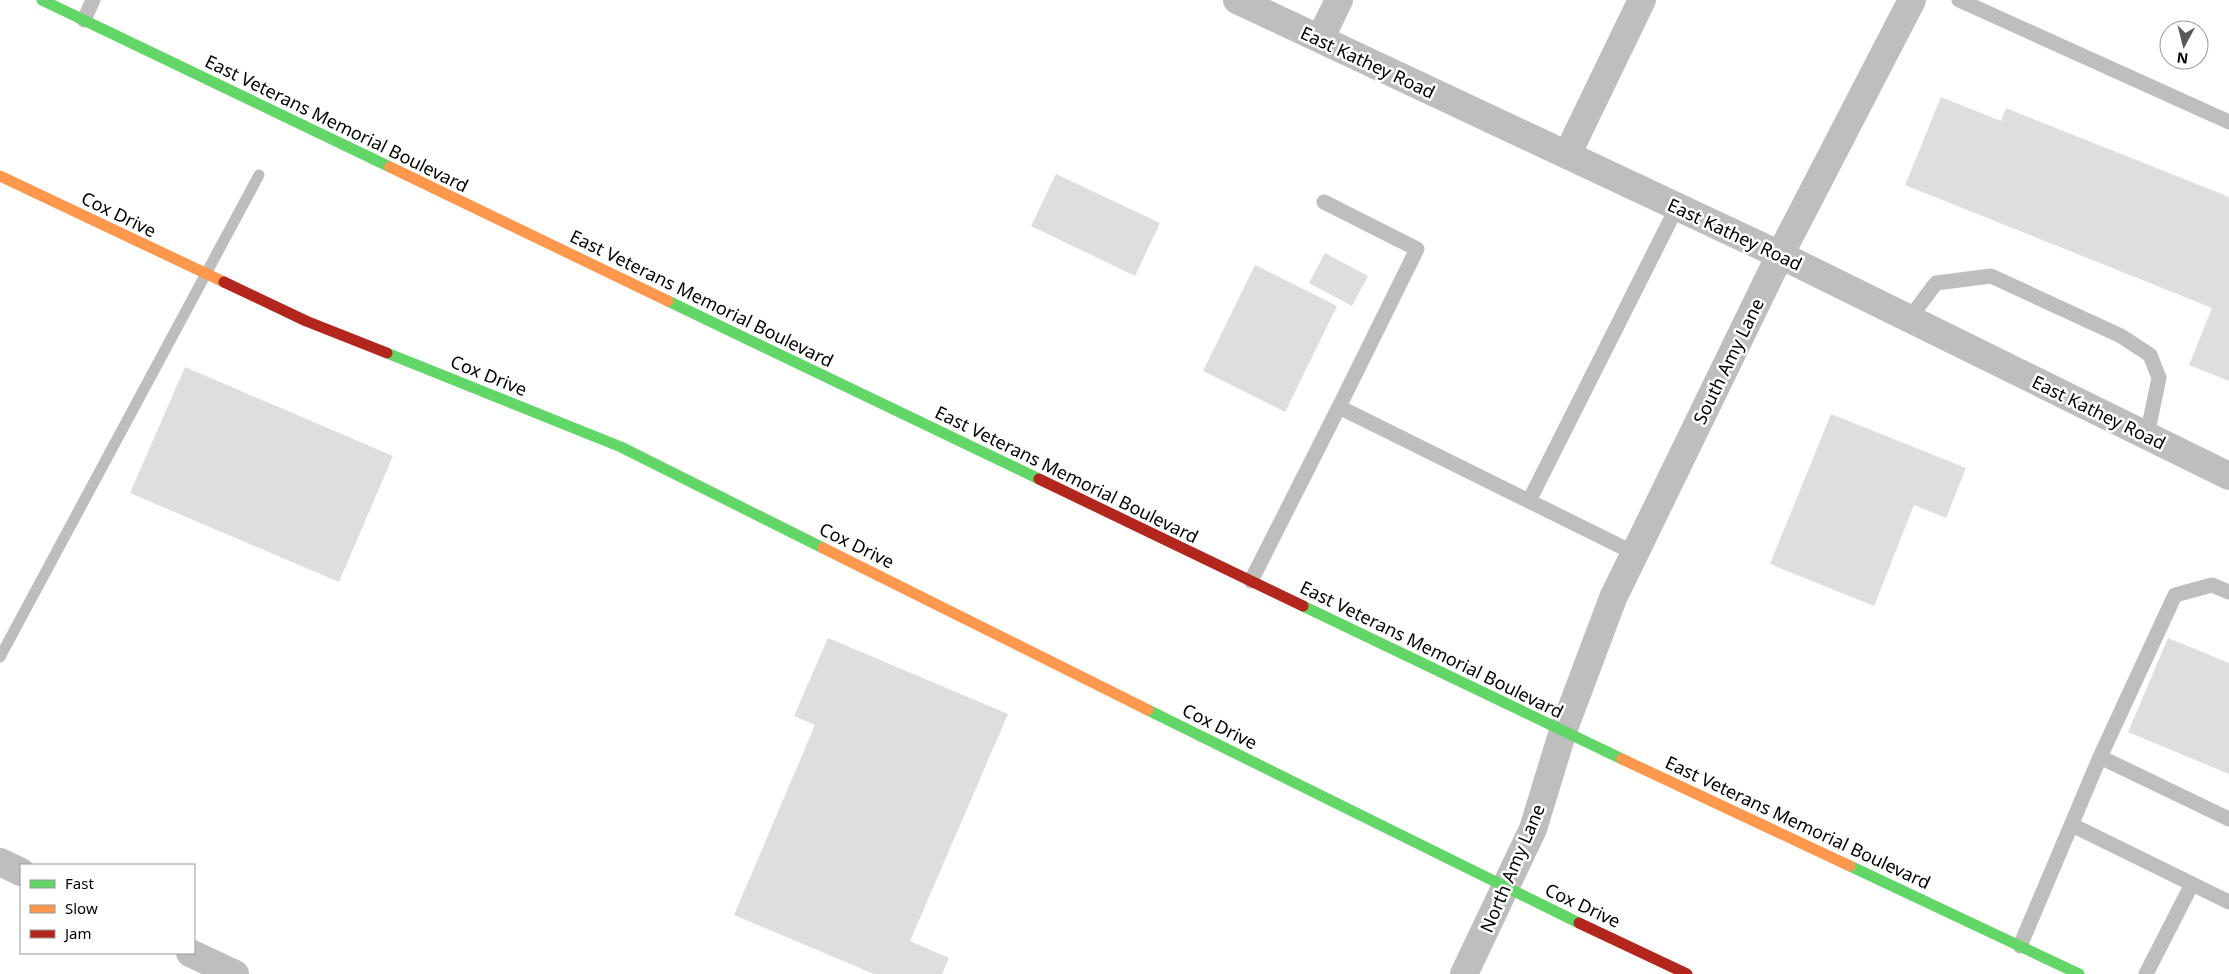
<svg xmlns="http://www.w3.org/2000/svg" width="2229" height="974" font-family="'Noto Sans',sans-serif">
	<rect width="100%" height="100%" fill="#fff"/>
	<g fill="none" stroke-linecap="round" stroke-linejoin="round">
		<path stroke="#bdbdbd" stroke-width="11" d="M0,657L259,175"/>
	</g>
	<path fill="#dedede" d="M1941,97L2001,121L2006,108L2229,197V381L2189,365L2212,308L1905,185Z
		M1056,174L1160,223L1135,276L1031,226Z
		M1325,253L1368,276L1352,306L1309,283Z
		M1255,265L1337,306L1285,412L1203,371Z
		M185,367L393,456L339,582L130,493Z
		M1831,414L1966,468L1946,518L1914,505L1874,606L1770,564Z
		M828,638L1008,714L910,941L949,958L942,974H874L734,915L815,725L794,716Z
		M2168,638L2229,663V774L2128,732Z"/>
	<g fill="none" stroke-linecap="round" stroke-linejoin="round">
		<path stroke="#bebebe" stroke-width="15" d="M1959,0L2229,122
			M84,20L93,0
			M1324,202L1417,249L1339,407
			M1909,319L1936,283L1991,276L2121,336L2150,355L2159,378L2147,435
			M1529,501L1677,207
			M1251,581L1339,407L1634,553
			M2100,757L2175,595L2212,585L2229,592
			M2072,825L2229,902
			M2020,946L2100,757L2229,819
			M2146,974L2192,884"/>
		<path stroke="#bebebe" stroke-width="28" d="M1237,0L1780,255L2229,476
			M1320,39L1339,0
			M1567,155L1642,0
			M0,862L21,872
			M190,953L235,974
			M1464,974L1533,829L1563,731L1613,598L1780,255L1912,0"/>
		<path stroke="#63d668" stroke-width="11" d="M42,0L390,167
			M668,301L1039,479
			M387,353L621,447L823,548
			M1303,606L1622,759
			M1148,710L1579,923
			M1850,866L2079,974"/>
		<path stroke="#ff974d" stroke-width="11" d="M390,167L668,301
			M0,176L224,282
			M823,548L1148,710
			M1622,759L1850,866"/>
		<path stroke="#b3261e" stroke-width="11" d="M224,282L306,321L387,353
			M1039,479L1303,606
			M1579,923L1687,974"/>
	</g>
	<g text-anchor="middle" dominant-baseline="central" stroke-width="5" stroke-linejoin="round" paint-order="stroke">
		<g font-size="18" fill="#000" stroke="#fff">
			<text transform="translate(1368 62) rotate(25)">East Kathey Road</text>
			<text transform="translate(337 123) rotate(26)">East Veterans Memorial Boulevard</text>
			<text transform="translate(119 214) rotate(26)">Cox Drive</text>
			<text transform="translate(1735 234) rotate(25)">East Kathey Road</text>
			<text transform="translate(702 298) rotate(26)">East Veterans Memorial Boulevard</text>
			<text transform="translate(1728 361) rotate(-64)">South Amy Lane</text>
			<text transform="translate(489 375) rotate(22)">Cox Drive</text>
			<text transform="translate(2099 412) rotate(26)">East Kathey Road</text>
			<text transform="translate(1067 474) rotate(26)">East Veterans Memorial Boulevard</text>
			<text transform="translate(857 545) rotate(26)">Cox Drive</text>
			<text transform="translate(1432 649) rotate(26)">East Veterans Memorial Boulevard</text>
			<text transform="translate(1220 726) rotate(26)">Cox Drive</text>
			<text transform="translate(1798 822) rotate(25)">East Veterans Memorial Boulevard</text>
			<text transform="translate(1512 868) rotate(-67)">North Amy Lane</text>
			<text transform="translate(1583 905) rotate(25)">Cox Drive</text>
		</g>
	</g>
	<rect x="20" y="864" width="175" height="90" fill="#ffffff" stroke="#999999"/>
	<rect x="30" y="880" width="25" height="8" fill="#63d668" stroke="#999999"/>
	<text x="65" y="889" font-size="15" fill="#000000">Fast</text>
	<rect x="30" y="905" width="25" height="8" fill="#ff974d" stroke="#999999"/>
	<text x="65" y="914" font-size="15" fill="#000000">Slow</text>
	<rect x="30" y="930" width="25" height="8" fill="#b3261e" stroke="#999999"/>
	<text x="65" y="939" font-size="15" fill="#000000">Jam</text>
	<g transform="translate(2184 45) rotate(187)"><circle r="24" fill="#ffffff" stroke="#999999"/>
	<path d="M0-4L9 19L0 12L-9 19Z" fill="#595959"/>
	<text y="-8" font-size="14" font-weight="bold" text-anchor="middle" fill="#000000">N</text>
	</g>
</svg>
